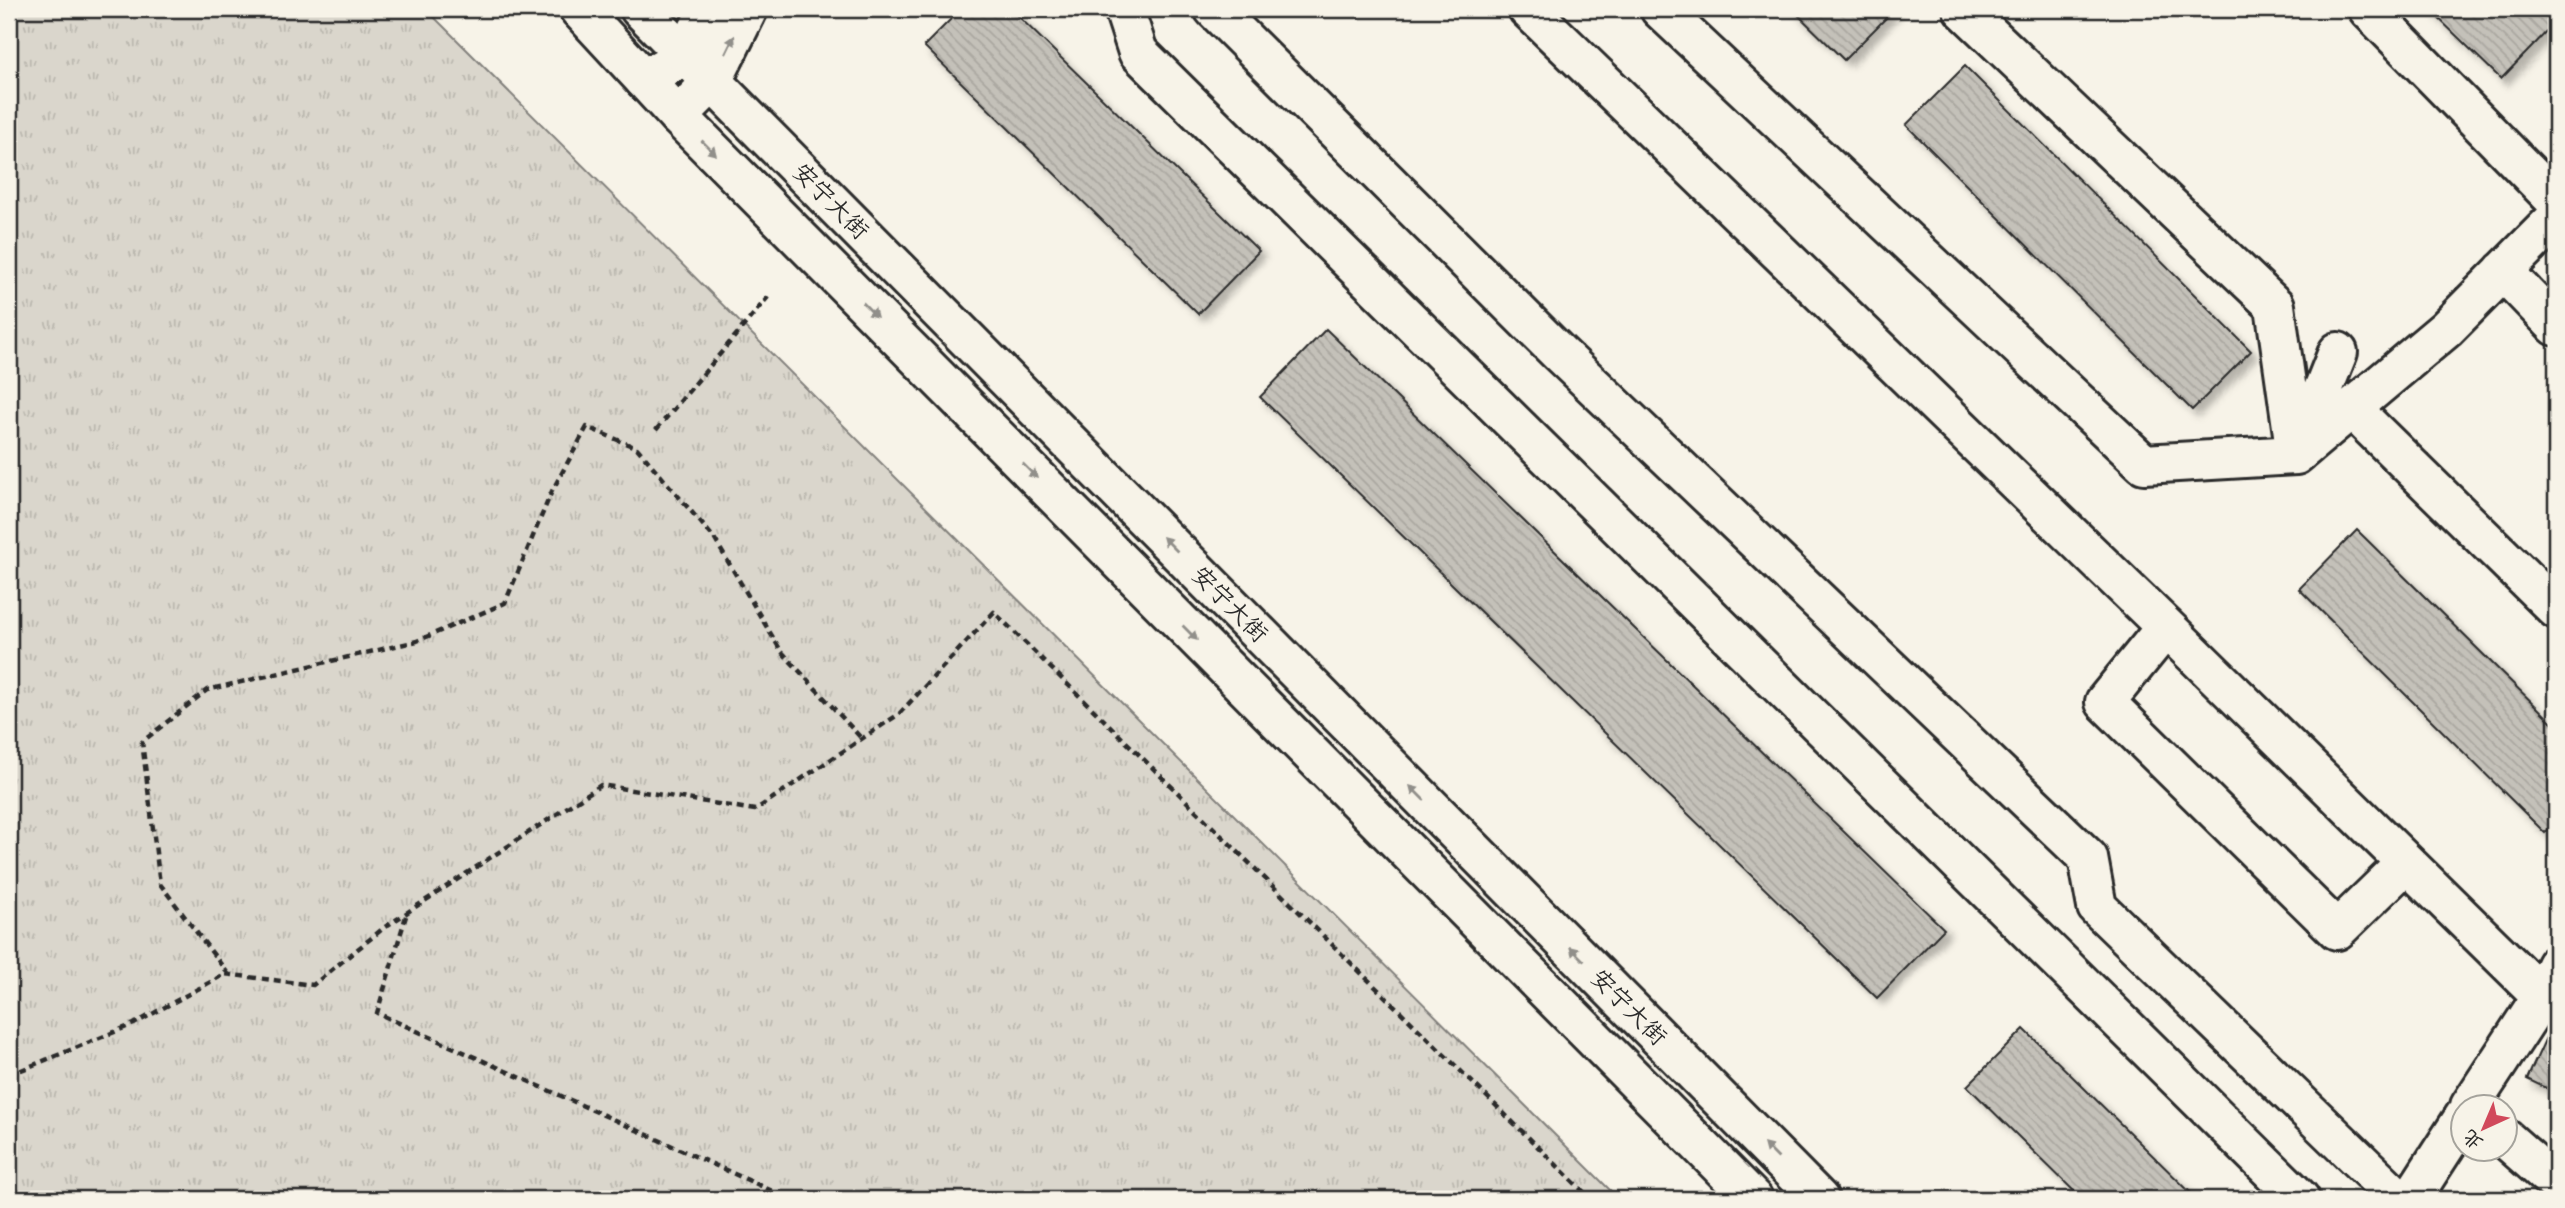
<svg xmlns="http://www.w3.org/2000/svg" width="2565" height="1208" font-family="Caveat,'LXGW WenKai TC',sans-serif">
	<defs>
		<pattern id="grass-tufts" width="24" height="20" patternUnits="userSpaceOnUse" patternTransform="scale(1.75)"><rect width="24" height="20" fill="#dad6cc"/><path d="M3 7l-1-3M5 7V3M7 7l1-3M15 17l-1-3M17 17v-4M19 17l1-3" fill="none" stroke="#bbb8af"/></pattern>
		<pattern id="building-back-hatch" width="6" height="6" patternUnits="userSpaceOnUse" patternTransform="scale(1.75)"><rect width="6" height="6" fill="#c4c1b9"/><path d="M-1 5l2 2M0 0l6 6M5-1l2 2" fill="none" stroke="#a9a69f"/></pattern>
		<filter id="shadow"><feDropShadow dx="6" dy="6" stdDeviation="3.5" flood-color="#0004"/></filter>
	</defs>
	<rect width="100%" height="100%" fill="#f7f3e8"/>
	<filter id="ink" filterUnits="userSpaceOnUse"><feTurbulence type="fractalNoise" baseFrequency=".0143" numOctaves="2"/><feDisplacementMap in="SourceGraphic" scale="14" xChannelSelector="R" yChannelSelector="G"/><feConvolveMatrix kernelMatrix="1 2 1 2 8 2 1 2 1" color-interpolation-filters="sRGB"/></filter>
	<g filter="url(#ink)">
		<path fill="url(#grass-tufts)" stroke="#82807c" stroke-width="2" d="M9,9H426L1619,1199H9Z"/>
		<path fill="url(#building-back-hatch)" stroke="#2b2b2b" stroke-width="2" filter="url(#shadow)" d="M961,9H1011L1259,251L1198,314L924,46Z
			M1792,9H1895L1844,60Z
			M2429,9H2555L2556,22L2501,79Z
			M1965,66L2251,351L2192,410L1906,125Z
			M1326,329L1944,929L1877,998L1260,397Z
			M2357,530L2556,726V822L2545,833L2299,589Z
			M2556,1016V1093L2527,1079Z
			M2024,1029L2197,1199H2082L1967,1086Z"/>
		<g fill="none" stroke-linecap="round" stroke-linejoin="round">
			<defs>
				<path id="minor" d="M1124,9L1138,52L2300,1199
					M1214,9L1559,353L2088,858L2097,907L2399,1199
					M1528,9L2166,627L2542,996
					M1660,9L2144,464L2296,455L2446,329L2556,218
					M1963,9L2275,306L2296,455
					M2368,9L2556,201
					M644,79L686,55L708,9
					M678,116L712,82L748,9
					M2503,271L2556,326
					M2351,408L2556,609
					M2299,450L2338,352
					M2166,627L2105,702L2337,930L2406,863
					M2470,1106L2542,996L2556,965
					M2506,1139L2556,1183
					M2411,1199L2464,1117"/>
				<path id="major" d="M579,9L678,116L1753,1199
					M640,9L1819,1199"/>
			</defs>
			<use href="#minor" stroke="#2b2b2b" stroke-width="44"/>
			<use href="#major" stroke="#2b2b2b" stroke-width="44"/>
			<path stroke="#2b2b2b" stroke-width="4.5" stroke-dasharray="7 5" stroke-linecap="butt" d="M656,430L768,297
				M406,916L377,1013L790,1199
				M229,975L160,884L142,742L207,690L417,641L505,603L552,491L587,427L637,448L714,538L781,651L862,739
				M9,1075L134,1024L225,974L313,985L385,927L601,785L755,810L899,714L994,612L1591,1199"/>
			<use href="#minor" stroke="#f7f3e8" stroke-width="38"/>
			<use href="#major" stroke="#f7f3e8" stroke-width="38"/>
		</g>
		<defs><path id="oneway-solid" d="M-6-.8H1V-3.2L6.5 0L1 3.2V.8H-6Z" transform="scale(1.75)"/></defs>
		<g fill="#918f8a">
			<use href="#oneway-solid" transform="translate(730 45) rotate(-64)"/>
			<use href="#oneway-solid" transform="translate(709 148) rotate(45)"/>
			<use href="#oneway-solid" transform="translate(870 310) rotate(45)"/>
			<use href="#oneway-solid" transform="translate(1030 471) rotate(45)"/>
			<use href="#oneway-solid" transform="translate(1170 544) rotate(-135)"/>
			<use href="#oneway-solid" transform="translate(1190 633) rotate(45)"/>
			<use href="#oneway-solid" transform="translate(1417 793) rotate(-135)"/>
			<use href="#oneway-solid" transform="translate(1577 954) rotate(-135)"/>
			<use href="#oneway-solid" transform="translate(1771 1151) rotate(-135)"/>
		</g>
	</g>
	<g text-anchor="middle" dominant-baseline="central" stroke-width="5" stroke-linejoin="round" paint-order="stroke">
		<g font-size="24" fill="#2b2b2b" stroke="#f7f3e8">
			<text transform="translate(831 201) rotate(45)">安宁大街</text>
			<text transform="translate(1230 604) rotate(45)">安宁大街</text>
			<text transform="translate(1629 1007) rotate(45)">安宁大街</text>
		</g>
	</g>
	<rect width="2565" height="1208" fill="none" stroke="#f7f3e8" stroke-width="35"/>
	<rect x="18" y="18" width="2530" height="1173" fill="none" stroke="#2b2b2b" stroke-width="2.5" filter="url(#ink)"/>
	<g transform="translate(2484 1128) rotate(224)"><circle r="33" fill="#f7f3e8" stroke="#a5a39c" stroke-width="2"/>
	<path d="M0-5L12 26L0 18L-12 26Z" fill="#d1495b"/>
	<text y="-10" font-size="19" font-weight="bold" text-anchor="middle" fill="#2b2b2b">北</text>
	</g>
</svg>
